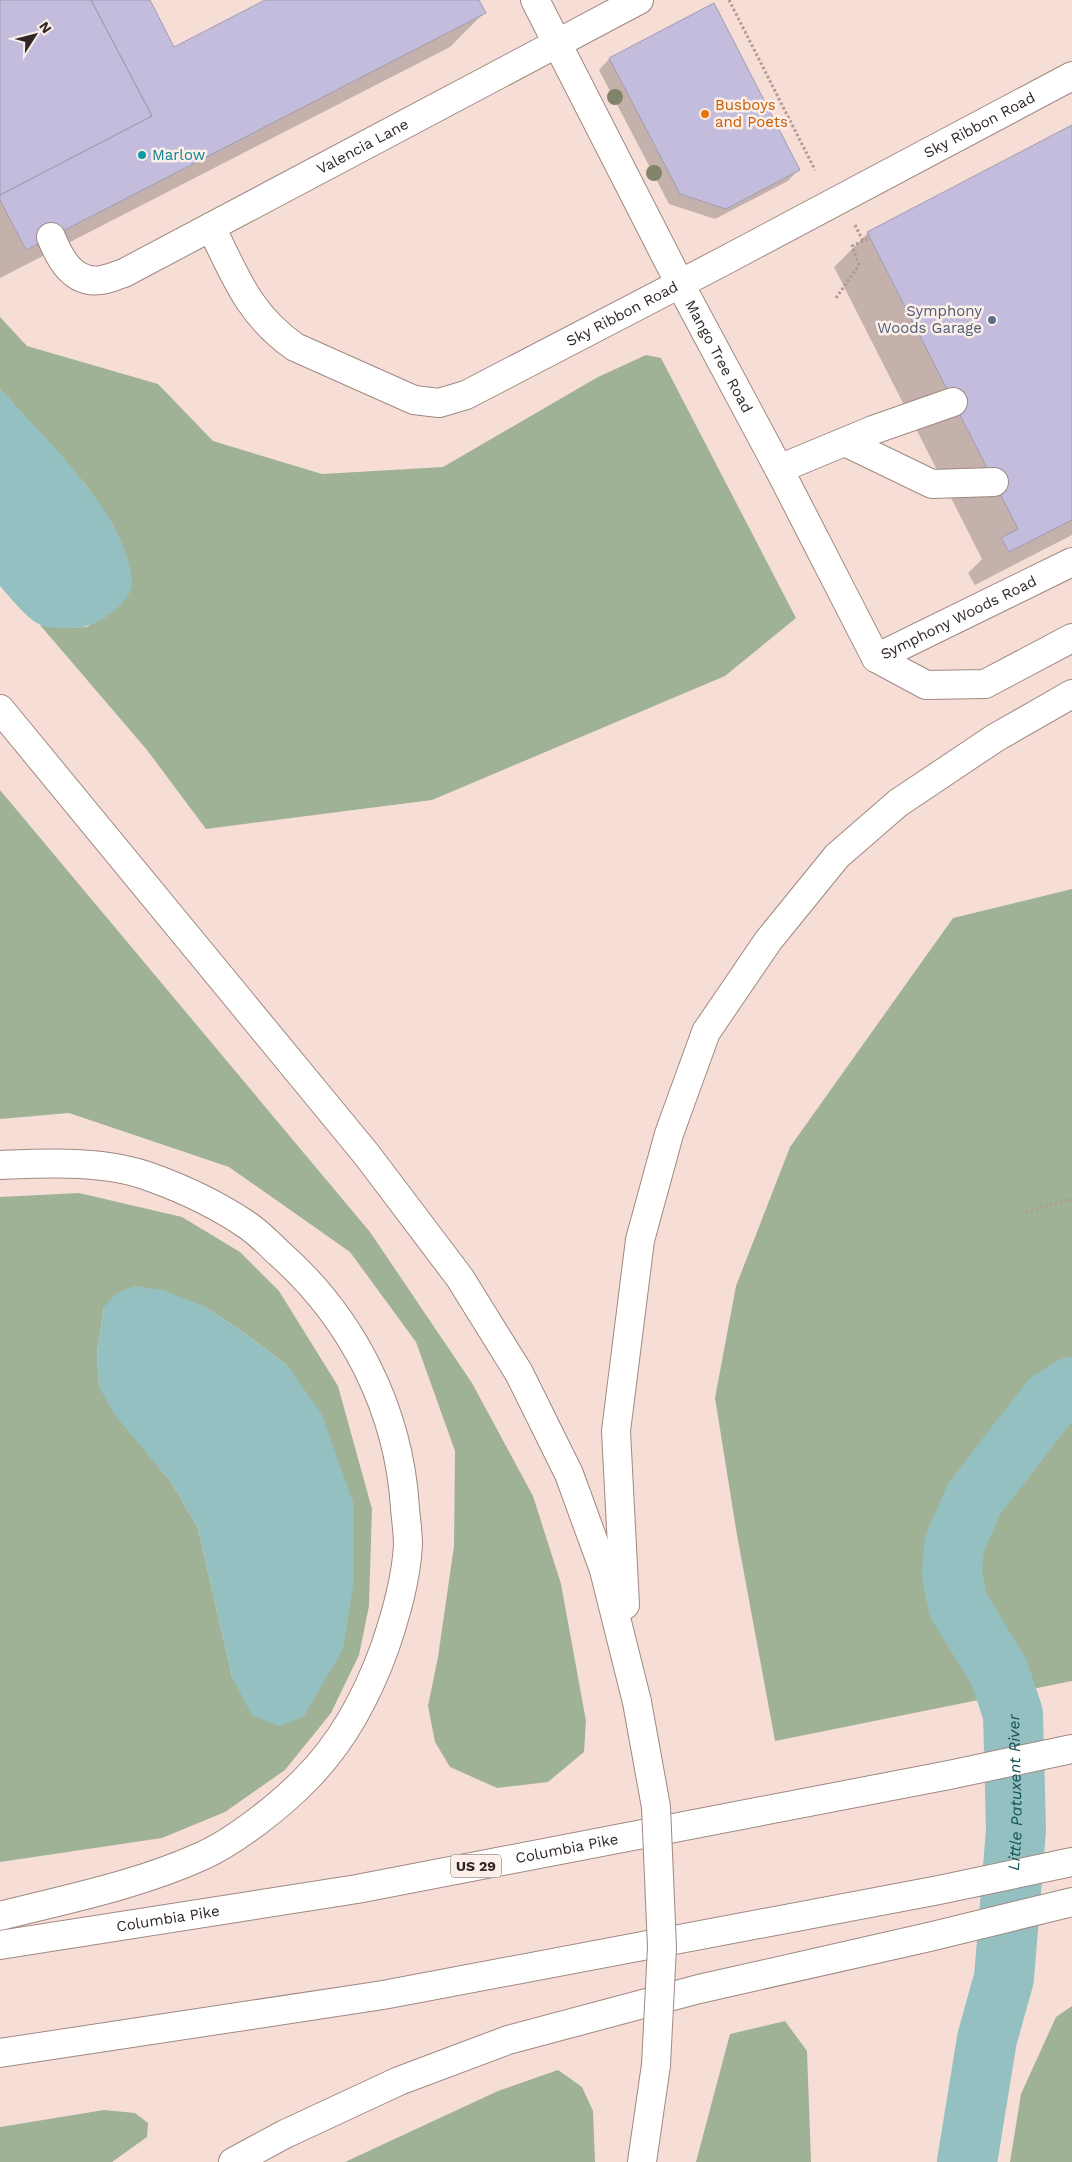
<svg xmlns="http://www.w3.org/2000/svg" width="1072" height="2162" font-family="'Work Sans',sans-serif">
	<rect width="100%" height="100%" fill="#f6ded6"/>
	<path fill="#a0b296" fill-rule="evenodd" d="M0,317L27,346L158,384L213,441L322,474L443,467L598,377L646,355L661,358L796,618L725,676L432,800L206,829L147,750L40,625L64,628L86,627L105,617L128,561L113,525L85,484L0,389Z
		M0,790L370,1232L472,1383L533,1496L561,1584L586,1721L584,1752L548,1782L497,1788L450,1767L435,1742L428,1706L438,1657L454,1546L455,1451L416,1342L350,1252L229,1167L69,1113L0,1119Z
		M1072,889V1681L775,1741L737,1535L715,1398L736,1286L790,1147L953,918Z
		M79,1193L182,1217L240,1252L279,1291L338,1386L372,1509L369,1606L359,1655L331,1713L285,1770L225,1812L162,1838L0,1862V1197ZM104,1307H205L247,1335L288,1366L232,1677L198,1528L171,1482L139,1443L99,1386L97,1353Z
		M1072,2006V2162H1010L1021,2094L1056,2017Z
		M785,2021L807,2051L811,2162H696L730,2034Z
		M558,2070L582,2087L593,2111L595,2162H345L498,2091Z
		M104,2110L135,2113L148,2123L147,2137L112,2162H0V2127Z"/>
	<path fill="#95c0c2" d="M0,389C41,434 114,503 128,562C130,568 132,578 132,584C131,602 102,622 86,626C77,629 50,629 41,625C29,621 9,596 0,586Z
		M136,1286L163,1290L205,1307L247,1335L288,1366L322,1415L354,1505V1580L343,1649L304,1716L279,1726L252,1715L232,1677L198,1528L171,1482L114,1414L99,1386L97,1353L104,1307L117,1293Z"/>
	<path fill="#0003" d="M0,0H149L174,48L268,0H478L484,13L450,47L0,278Z
		M713,5L798,170L788,181L715,219L669,204L599,70L609,59Z
		M1072,126V535L975,585L968,573L982,559L834,267L868,233Z"/>
	<g fill="none" stroke-linecap="round" stroke-linejoin="round">
		<path stroke="#95c0c2" stroke-width="60" id="s1" d="M967,2162L987,2039L1004,1978L1016,1830L1013,1714L999,1672L958,1605L952,1574L954,1545L974,1499L1050,1401L1072,1387"/>
	</g>
	<path fill="#c3bcdc" stroke="#a19db1" d="M0,0H91L152,116L0,195Z
		M91,0H150L174,47L265,0H479L486,13L26,250L0,200V195L152,116Z
		M714,3L800,170L726,209L680,194L609,58Z
		M1072,125V520L1009,552L1001,538L1018,529L867,232Z"/>
	<g fill="none" stroke-linecap="round" stroke-linejoin="round">
		<defs>
			<g id="minor">
				<path id="s2" d="M535,0L680,284L779,469L876,658"/>
				<path id="s3" d="M211,227C235,275 248,314 295,347L414,400L439,403L466,395L720,263L1072,76"/>
				<path id="s4" d="M51,237C60,259 73,284 101,280C109,279 117,275 124,273L639,0"/>
				<path d="M845,442L932,484L994,482"/>
				<path d="M779,469L873,430L953,402"/>
				<path id="s5" d="M876,658L1072,562"/>
				<path d="M876,658L926,685L985,684L1072,638"/>
			</g>
			<g id="highway">
				<path d="M0,709L367,1155L460,1278L519,1373L569,1474L604,1570L637,1702"/>
				<path d="M0,1165C50,1163 106,1160 153,1178C186,1190 219,1206 247,1225C259,1233 269,1244 280,1254C353,1319 399,1410 405,1508C406,1520 408,1533 408,1545C406,1580 396,1614 385,1647C368,1694 342,1743 306,1779C281,1805 234,1842 202,1856C138,1885 67,1899 0,1916"/>
				<path d="M625,1605L616,1431L640,1240L669,1134L706,1032L768,941L837,856L898,803L995,738L1072,694"/>
				<path id="s6" d="M0,1945L357,1889L949,1775L1072,1749"/>
				<path d="M0,2053L383,1995L939,1890L1072,1862"/>
				<path d="M233,2162L285,2134L399,2081L508,2040L699,1989L929,1937L1072,1902"/>
				<path d="M642,2162L656,2065"/>
			</g>
		</defs>
		<use href="#minor" stroke="#9f8982" stroke-width="30"/>
		<use href="#highway" stroke="#9f8982" stroke-width="30"/>
		<path stroke="#ad9b94" stroke-width="3" stroke-dasharray="2.5 2.5" stroke-linecap="butt" d="M729,0L815,170
			M855,225L863,241
			M836,298L859,265L852,246L870,238
			M1026,1212L1072,1199"/>
		<use href="#minor" stroke="#fff" stroke-width="28"/>
		<use href="#highway" stroke="#fff" stroke-width="28"/>
		<defs>
			<path id="highway-bridge" d="M637,1702L656,1807L662,1947L656,2065"/>
		</defs>
		<use href="#highway-bridge" stroke="#9f8982" stroke-width="30" stroke-linecap="butt"/>
		<use href="#highway-bridge" stroke="#fff" stroke-width="28"/>
	</g>
	<g fill="#818469">
		<circle cx="615" cy="97" r="8"/>
		<circle cx="654" cy="173" r="8"/>
	</g>
	<circle fill="#e8710a" stroke="#fceee9" stroke-width="2" cx="705" cy="114" r="5"/>
	<circle fill="#0f9aa8" stroke="#fceee9" stroke-width="2" cx="142" cy="155" r="5"/>
	<circle fill="#5c6f8a" stroke="#fceee9" stroke-width="2" cx="992" cy="320" r="5"/>
	<g text-anchor="middle" dominant-baseline="central" stroke-width="5" stroke-linejoin="round" paint-order="stroke">
		<rect fill="#fceee9" stroke="#6d635f" stroke-width="1" x="451" y="1854.5" width="50" height="23" rx="4"/>
		<g font-size="14" font-weight="bold" fill="#302724">
			<text x="476" y="1866">US 29</text>
		</g>
		<g font-size="15" fill="#c56008" stroke="#fceee9" text-anchor="start">
			<text x="715" y="105">Busboys<tspan x="715" dy="17">and Poets</tspan></text>
		</g>
		<g font-size="15" fill="#302724" stroke="#fceee9">
			<text stroke="none"><textPath href="#s3" startOffset="912">Sky Ribbon Road</textPath></text>
			<text stroke="none"><textPath href="#s4" startOffset="366">Valencia Lane</textPath></text>
			<text stroke="none"><textPath href="#s3" startOffset="508">Sky Ribbon Road</textPath></text>
			<text stroke="none"><textPath href="#s2" startOffset="401">Mango Tree Road</textPath></text>
			<text stroke="none"><textPath href="#s5" startOffset="92">Symphony Woods Road</textPath></text>
			<text stroke="none"><textPath href="#s6" startOffset="575">Columbia Pike</textPath></text>
			<text stroke="none"><textPath href="#s6" startOffset="170">Columbia Pike</textPath></text>
		</g>
		<g font-size="15" fill="#0d838f" stroke="#fceee9" text-anchor="start">
			<text x="152" y="155">Marlow</text>
		</g>
		<g font-size="15" fill="#4e5e75" stroke="#fceee9" text-anchor="end">
			<text x="982" y="311">Symphony<tspan x="982" dy="17">Woods Garage</tspan></text>
		</g>
		<g font-size="16" font-style="italic" fill="#145255" stroke="#fceee9">
			<text stroke="none"><textPath href="#s1" startOffset="374">Little Patuxent River</textPath></text>
		</g>
	</g>
	<g transform="translate(35 35) rotate(54)" stroke="#fceee9" stroke-width="4" paint-order="stroke">
	<path d="M0-4L9 19L0 12L-9 19Z" fill="#302724"/>
	<text y="-8" font-size="14" font-weight="bold" text-anchor="middle" fill="#302724">N</text>
	</g>
</svg>
